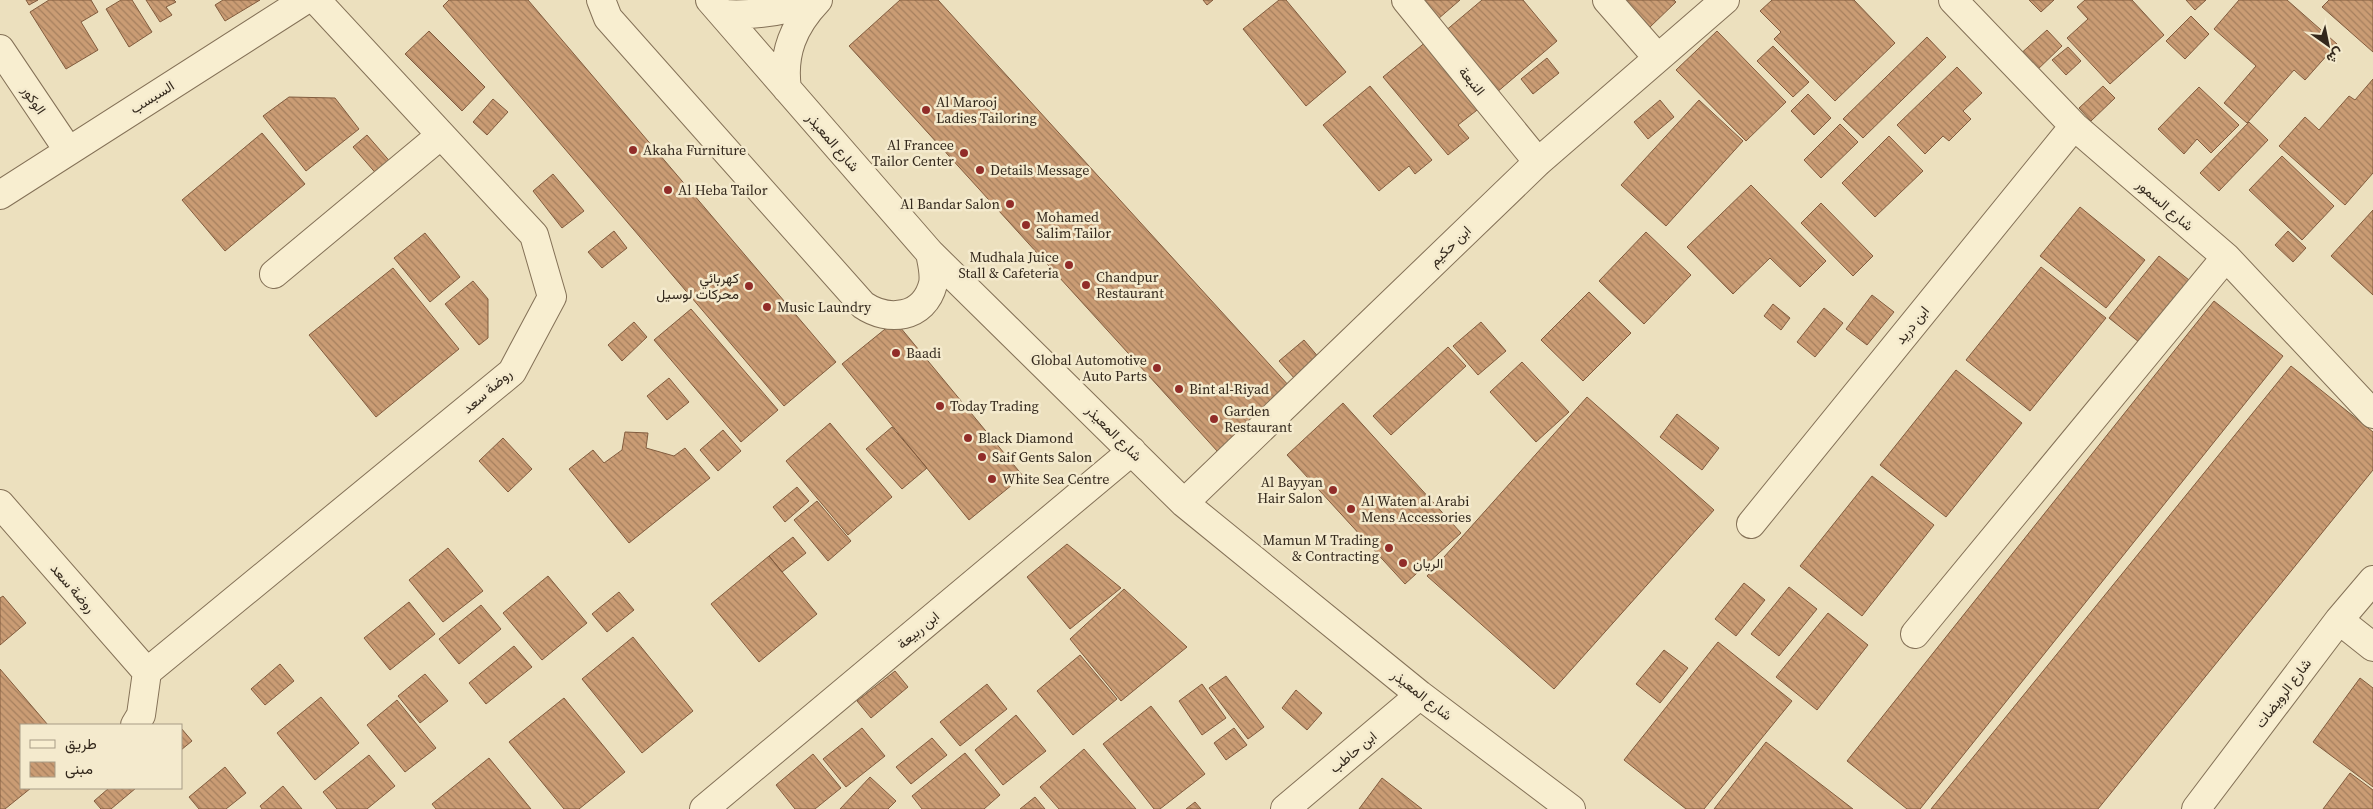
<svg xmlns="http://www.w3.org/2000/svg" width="2373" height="809" font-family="'Source Serif 4',Vazirmatn,serif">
	<defs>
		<pattern id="building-back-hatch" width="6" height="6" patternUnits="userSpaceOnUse" patternTransform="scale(1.25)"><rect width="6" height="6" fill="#ca9c74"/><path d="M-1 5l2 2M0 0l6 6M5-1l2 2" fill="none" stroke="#a57f5e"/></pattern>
	</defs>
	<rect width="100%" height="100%" fill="#ece0be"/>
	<path fill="url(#building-back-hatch)" stroke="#825c3e" d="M26,0H38L29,5Z
		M49,0H91L98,12L81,22L98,50L66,69L30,12Z
		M121,0H132L152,32L129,47L106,9Z
		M146,0H174L176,2L166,7L172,15L160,22Z
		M223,0H260L225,21L215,5Z
		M449,0H528L836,362L784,406L443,6Z
		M900,0H938L1290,387L1218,452L849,46Z
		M1203,0H1213L1207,5Z
		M1279,0H1286L1346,72L1306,106L1243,29Z
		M1422,0H1460L1438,19Z
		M1482,0H1523L1557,41L1496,93L1444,32Z
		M1624,0H1674L1676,2L1650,27Z
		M1772,0H1854L1895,43L1835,101L1774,39L1781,32L1760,11Z
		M2029,0H2054L2041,12Z
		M2085,0H2132L2164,35L2110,84L2067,38L2088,19L2077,7Z
		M2186,0H2206L2195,10Z
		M2239,0H2287L2337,44L2305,80L2294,70L2247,123L2224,103L2256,66L2214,29Z
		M2329,0H2373V52L2322,7Z
		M2191,16L2209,34L2185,59L2166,41Z
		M2047,30L2062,46L2034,73L2018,56Z
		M429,31L485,87L462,111L405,54Z
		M1717,31L1786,102L1746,141L1676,70Z
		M1927,37L1946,57L1863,138L1843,119Z
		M1427,41L1481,107L1458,125L1469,138L1448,155L1383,77Z
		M1773,46L1809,82L1793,97L1757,61Z
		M2068,47L2081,61L2066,75L2052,60Z
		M1547,58L1559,73L1533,94L1521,79Z
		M1957,67L1982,93L1963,111L1971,119L1949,141L1943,136L1925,154L1897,125Z
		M2373,79V173L2345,205L2279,146L2305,117L2319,130L2349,96L2355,100Z
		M1370,86L1432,160L1415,174L1409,166L1379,191L1323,125Z
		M2103,86L2115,98L2091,121L2079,108Z
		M2199,87L2239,125L2211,153L2197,139L2184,154L2158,129Z
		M1808,94L1831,118L1814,135L1791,111Z
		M289,97L335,98L359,129L306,171L263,116Z
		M493,99L508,112L487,135L473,122Z
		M1660,100L1674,117L1648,139L1634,122Z
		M1699,100L1743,141L1666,226L1621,185Z
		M2249,122L2268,140L2219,191L2200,173Z
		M1840,124L1858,142L1821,178L1804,160Z
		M262,133L305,184L225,251L182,200Z
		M367,135L393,165L379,177L353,147Z
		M1889,136L1923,171L1875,217L1842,183Z
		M2282,156L2334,206L2302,240L2249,190Z
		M553,174L584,211L562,228L533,191Z
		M1751,185L1826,261L1800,287L1770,258L1733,294L1687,247Z
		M1821,203L1873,256L1853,276L1801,223Z
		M2080,207L2145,260L2106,308L2040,256Z
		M2373,210V295L2331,256Z
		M614,231L627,248L602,268L588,252Z
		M2288,231L2306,248L2293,262L2275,245Z
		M1646,232L1691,275L1644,324L1599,281Z
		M425,233L460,277L430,302L394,258Z
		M2159,256L2189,280L2139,342L2109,318Z
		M2041,267L2106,318L2030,411L1966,360Z
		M393,268L459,349L376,417L309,335Z
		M473,281L488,299V338L479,345L445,304Z
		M1589,292L1631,333L1583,381L1541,340Z
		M1872,295L1894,312L1867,345L1846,329Z
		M2214,301L2283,356L1920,809H1907L1847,761Z
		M1773,304L1790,318L1781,330L1764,316Z
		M1824,308L1843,323L1815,357L1797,342Z
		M691,309L778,410L741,442L654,340Z
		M895,321L1023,476L969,520L842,364Z
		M634,322L647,337L622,361L608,345Z
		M1481,322L1506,351L1478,375L1453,346Z
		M1304,340L1320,359L1295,379L1279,361Z
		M1448,347L1466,366L1391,435L1373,416Z
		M1522,362L1569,412L1536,442L1490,392Z
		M2291,366L2373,432V470L2098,809H1931Z
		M1956,370L2022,423L1946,517L1880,465Z
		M669,378L689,402L667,420L647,396Z
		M1587,397L1714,510L1554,689L1427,576Z
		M1343,403L1461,533L1405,584L1287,455Z
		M1677,414L1719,448L1702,470L1660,437Z
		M830,423L892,497L848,535L786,461Z
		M892,427L927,468L902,489L866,449Z
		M723,430L741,451L718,471L700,450Z
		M625,432L648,433L646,448L674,456L685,448L710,478L629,543L569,469L593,450L604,463L622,450Z
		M503,438L532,469L508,492L479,461Z
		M1872,476L1934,525L1862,616L1800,566Z
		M797,487L809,501L785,522L773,507Z
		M817,501L851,541L828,561L794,520Z
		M793,537L806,553L782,572L769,556Z
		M1067,544L1121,588L1070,629L1027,577Z
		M448,548L483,591L443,622L409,580Z
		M769,556L817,614L759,662L711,604Z
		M548,576L587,623L542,660L503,613Z
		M1744,583L1765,600L1736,636L1715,619Z
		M1789,587L1817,609L1779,656L1751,634Z
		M1124,589L1187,647L1121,701L1070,639Z
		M619,592L634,610L607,632L592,614Z
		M3,596L26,623L0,645V598Z
		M409,602L435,634L390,670L364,638Z
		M481,605L501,629L459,664L439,639Z
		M1828,613L1868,645L1817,710L1776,677Z
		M633,637L693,711L642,753L582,679Z
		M1718,642L1792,701L1704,809H1686L1624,760Z
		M514,646L532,667L486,704L469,683Z
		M1664,650L1688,668L1660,703L1636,684Z
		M1080,655L1117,699L1073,735L1037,691Z
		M280,664L294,681L265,705L251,689Z
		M0,669L48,725H21V788H31L5,809H0Z
		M895,671L908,687L871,718L857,701Z
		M425,674L448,701L420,723L398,696Z
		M1226,676L1264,727L1248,739L1209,688Z
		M2360,678L2373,688V787L2313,742Z
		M987,684L1007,709L960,746L940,722Z
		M1202,684L1226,718L1202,735L1179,701Z
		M1296,690L1322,713L1307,730L1282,708Z
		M321,697L359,743L315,780L277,733Z
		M564,698L625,772L579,809H564L509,742Z
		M397,700L436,748L405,772L367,725Z
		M1151,706L1205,774L1160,809H1154L1103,744Z
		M1016,715L1046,751L1003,785L975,750Z
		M181,728L192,741L181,750Z
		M862,728L885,756L846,787L823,759Z
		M1234,728L1247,745L1226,760L1214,743Z
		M932,738L947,755L911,784L896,767Z
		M1766,742L1853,809H1714Z
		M1084,749L1136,809H1059L1040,787Z
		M965,753L1000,795L984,809H922L912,796Z
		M813,754L841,788L815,809H795L776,785Z
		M369,755L395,786L367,809H337L323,792Z
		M489,758L531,809H436L432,804Z
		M225,767L246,793L226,809H199L189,797Z
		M2350,773L2373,790V809H2323Z
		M870,777L896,801L888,809H840Z
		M1382,778L1422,809H1359Z
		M283,786L302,809H262L260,806Z
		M109,788H136L111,809H101L94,801Z
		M1035,797L1045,809H1020Z
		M1195,802L1201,809H1186Z"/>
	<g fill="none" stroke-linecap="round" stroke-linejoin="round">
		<defs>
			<path id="minor" d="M601,0L608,18L863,305C888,322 924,319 933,284C935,274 932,263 930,253
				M710,0L930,253L1184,503L1420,695L1571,809
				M1406,0L1538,162
				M1607,0L1657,57
				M1953,0L2074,126L2226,257L2373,414
				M723,14C756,16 786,11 817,0
				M0,49L68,150
				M787,89C782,54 793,26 818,0
				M0,195L305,0
				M274,274L441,135
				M1184,503L1538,162L1725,0
				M0,504L147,672L141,715L135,725
				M1751,524L2074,126
				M2339,620L2373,647
				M1915,634L2226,257
				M147,672L512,372L552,297L534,235L316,0
				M704,809L1132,451
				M1285,809L1420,695
				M2196,809L2339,620L2373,580"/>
		</defs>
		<use href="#minor" stroke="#847157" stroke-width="30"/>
		<use href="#minor" stroke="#f8eed0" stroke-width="28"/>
	</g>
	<g fill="#912d29" stroke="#f4eacd" stroke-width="2">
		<circle cx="926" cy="110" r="5"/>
		<circle cx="633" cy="150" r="5"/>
		<circle cx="964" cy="153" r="5"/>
		<circle cx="980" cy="170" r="5"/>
		<circle cx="668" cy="190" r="5"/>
		<circle cx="1010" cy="204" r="5"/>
		<circle cx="1026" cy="225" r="5"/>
		<circle cx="1069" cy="265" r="5"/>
		<circle cx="1086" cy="285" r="5"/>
		<circle cx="749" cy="286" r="5"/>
		<circle cx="767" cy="307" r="5"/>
		<circle cx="896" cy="353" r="5"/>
		<circle cx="1157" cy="368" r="5"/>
		<circle cx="1179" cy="389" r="5"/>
		<circle cx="940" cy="406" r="5"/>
		<circle cx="1214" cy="419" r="5"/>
		<circle cx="968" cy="438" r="5"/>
		<circle cx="982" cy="457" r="5"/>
		<circle cx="992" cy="479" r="5"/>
		<circle cx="1333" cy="490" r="5"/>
		<circle cx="1351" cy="509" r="5"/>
		<circle cx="1389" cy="548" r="5"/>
		<circle cx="1403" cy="563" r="5"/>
	</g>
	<g text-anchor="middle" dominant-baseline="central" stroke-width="5" stroke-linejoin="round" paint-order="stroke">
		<g font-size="14" fill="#33281c" stroke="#f4eacd">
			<text transform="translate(1472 81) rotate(51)">النبعة</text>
			<text transform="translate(152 97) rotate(-32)">السبسب</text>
			<text transform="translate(34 100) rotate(56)">الوكور</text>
			<text transform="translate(833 142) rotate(49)">شارع المعيذر</text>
			<text transform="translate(2165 205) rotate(41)">شارع السمور</text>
			<text transform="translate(1450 246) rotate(-44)">ابن حكيم</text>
			<text transform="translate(1912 325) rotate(-51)">ابن دريد</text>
			<text transform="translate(487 391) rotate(-41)">روضة سعد</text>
			<text transform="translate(1114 433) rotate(45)">شارع المعيذر</text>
			<text transform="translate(73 588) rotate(49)">روضة سعد</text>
			<text transform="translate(918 630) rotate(-40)">ابن ربيعة</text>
			<text transform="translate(2283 693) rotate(-53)">شارع الرويضات</text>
			<text transform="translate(1422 695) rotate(38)">شارع المعيذر</text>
			<text transform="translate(1353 752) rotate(-40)">ابن حاطب</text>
		</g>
		<g font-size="14" fill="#33281c" stroke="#f4eacd" text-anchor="start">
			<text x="936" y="102">Al Marooj<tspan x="936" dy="16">Ladies Tailoring</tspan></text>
			<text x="954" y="145" text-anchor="end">Al Francee<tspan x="954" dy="16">Tailor Center</tspan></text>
			<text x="643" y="150">Akaha Furniture</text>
			<text x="990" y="170">Details Message</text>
			<text x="678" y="190">Al Heba Tailor</text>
			<text x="1000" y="204" text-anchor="end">Al Bandar Salon</text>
			<text x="1036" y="217">Mohamed<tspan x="1036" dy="16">Salim Tailor</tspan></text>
			<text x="1059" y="257" text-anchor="end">Mudhala Juice<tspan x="1059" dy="16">Stall &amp; Cafeteria</tspan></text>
			<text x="1096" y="277">Chandpur<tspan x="1096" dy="16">Restaurant</tspan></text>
			<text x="739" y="278" text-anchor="end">كهربائي<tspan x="739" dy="16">محركات لوسيل</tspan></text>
			<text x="777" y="307">Music Laundry</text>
			<text x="906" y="353">Baadi</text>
			<text x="1147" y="360" text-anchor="end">Global Automotive<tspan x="1147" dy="16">Auto Parts</tspan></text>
			<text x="1189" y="389">Bint al-Riyad</text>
			<text x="950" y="406">Today Trading</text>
			<text x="1224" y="411">Garden<tspan x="1224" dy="16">Restaurant</tspan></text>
			<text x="978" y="438">Black Diamond</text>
			<text x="992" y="457">Saif Gents Salon</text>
			<text x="1002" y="479">White Sea Centre</text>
			<text x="1323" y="482" text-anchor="end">Al Bayyan<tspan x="1323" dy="16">Hair Salon</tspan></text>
			<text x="1361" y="501">Al Waten al Arabi<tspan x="1361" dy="16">Mens Accessories</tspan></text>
			<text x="1379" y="540" text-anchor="end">Mamun M Trading<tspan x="1379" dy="16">&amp; Contracting</tspan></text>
			<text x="1413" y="563">الريان</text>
		</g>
	</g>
	<rect x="20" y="724" width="162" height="65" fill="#f4eacd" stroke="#a79c86"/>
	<rect x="30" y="740" width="25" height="8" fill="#f8eed0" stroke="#a79c86"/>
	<text x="65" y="749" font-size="15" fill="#33281c">طريق</text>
	<rect x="30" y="762" width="25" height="15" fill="url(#building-back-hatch)" stroke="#a79c86"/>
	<text x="65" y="774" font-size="15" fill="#33281c">مبنى</text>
	<g transform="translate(2328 45) rotate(147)" stroke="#f4eacd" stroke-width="4" paint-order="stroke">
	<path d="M0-4L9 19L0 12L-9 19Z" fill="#33281c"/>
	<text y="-8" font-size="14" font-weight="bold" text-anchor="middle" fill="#33281c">ش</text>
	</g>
</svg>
